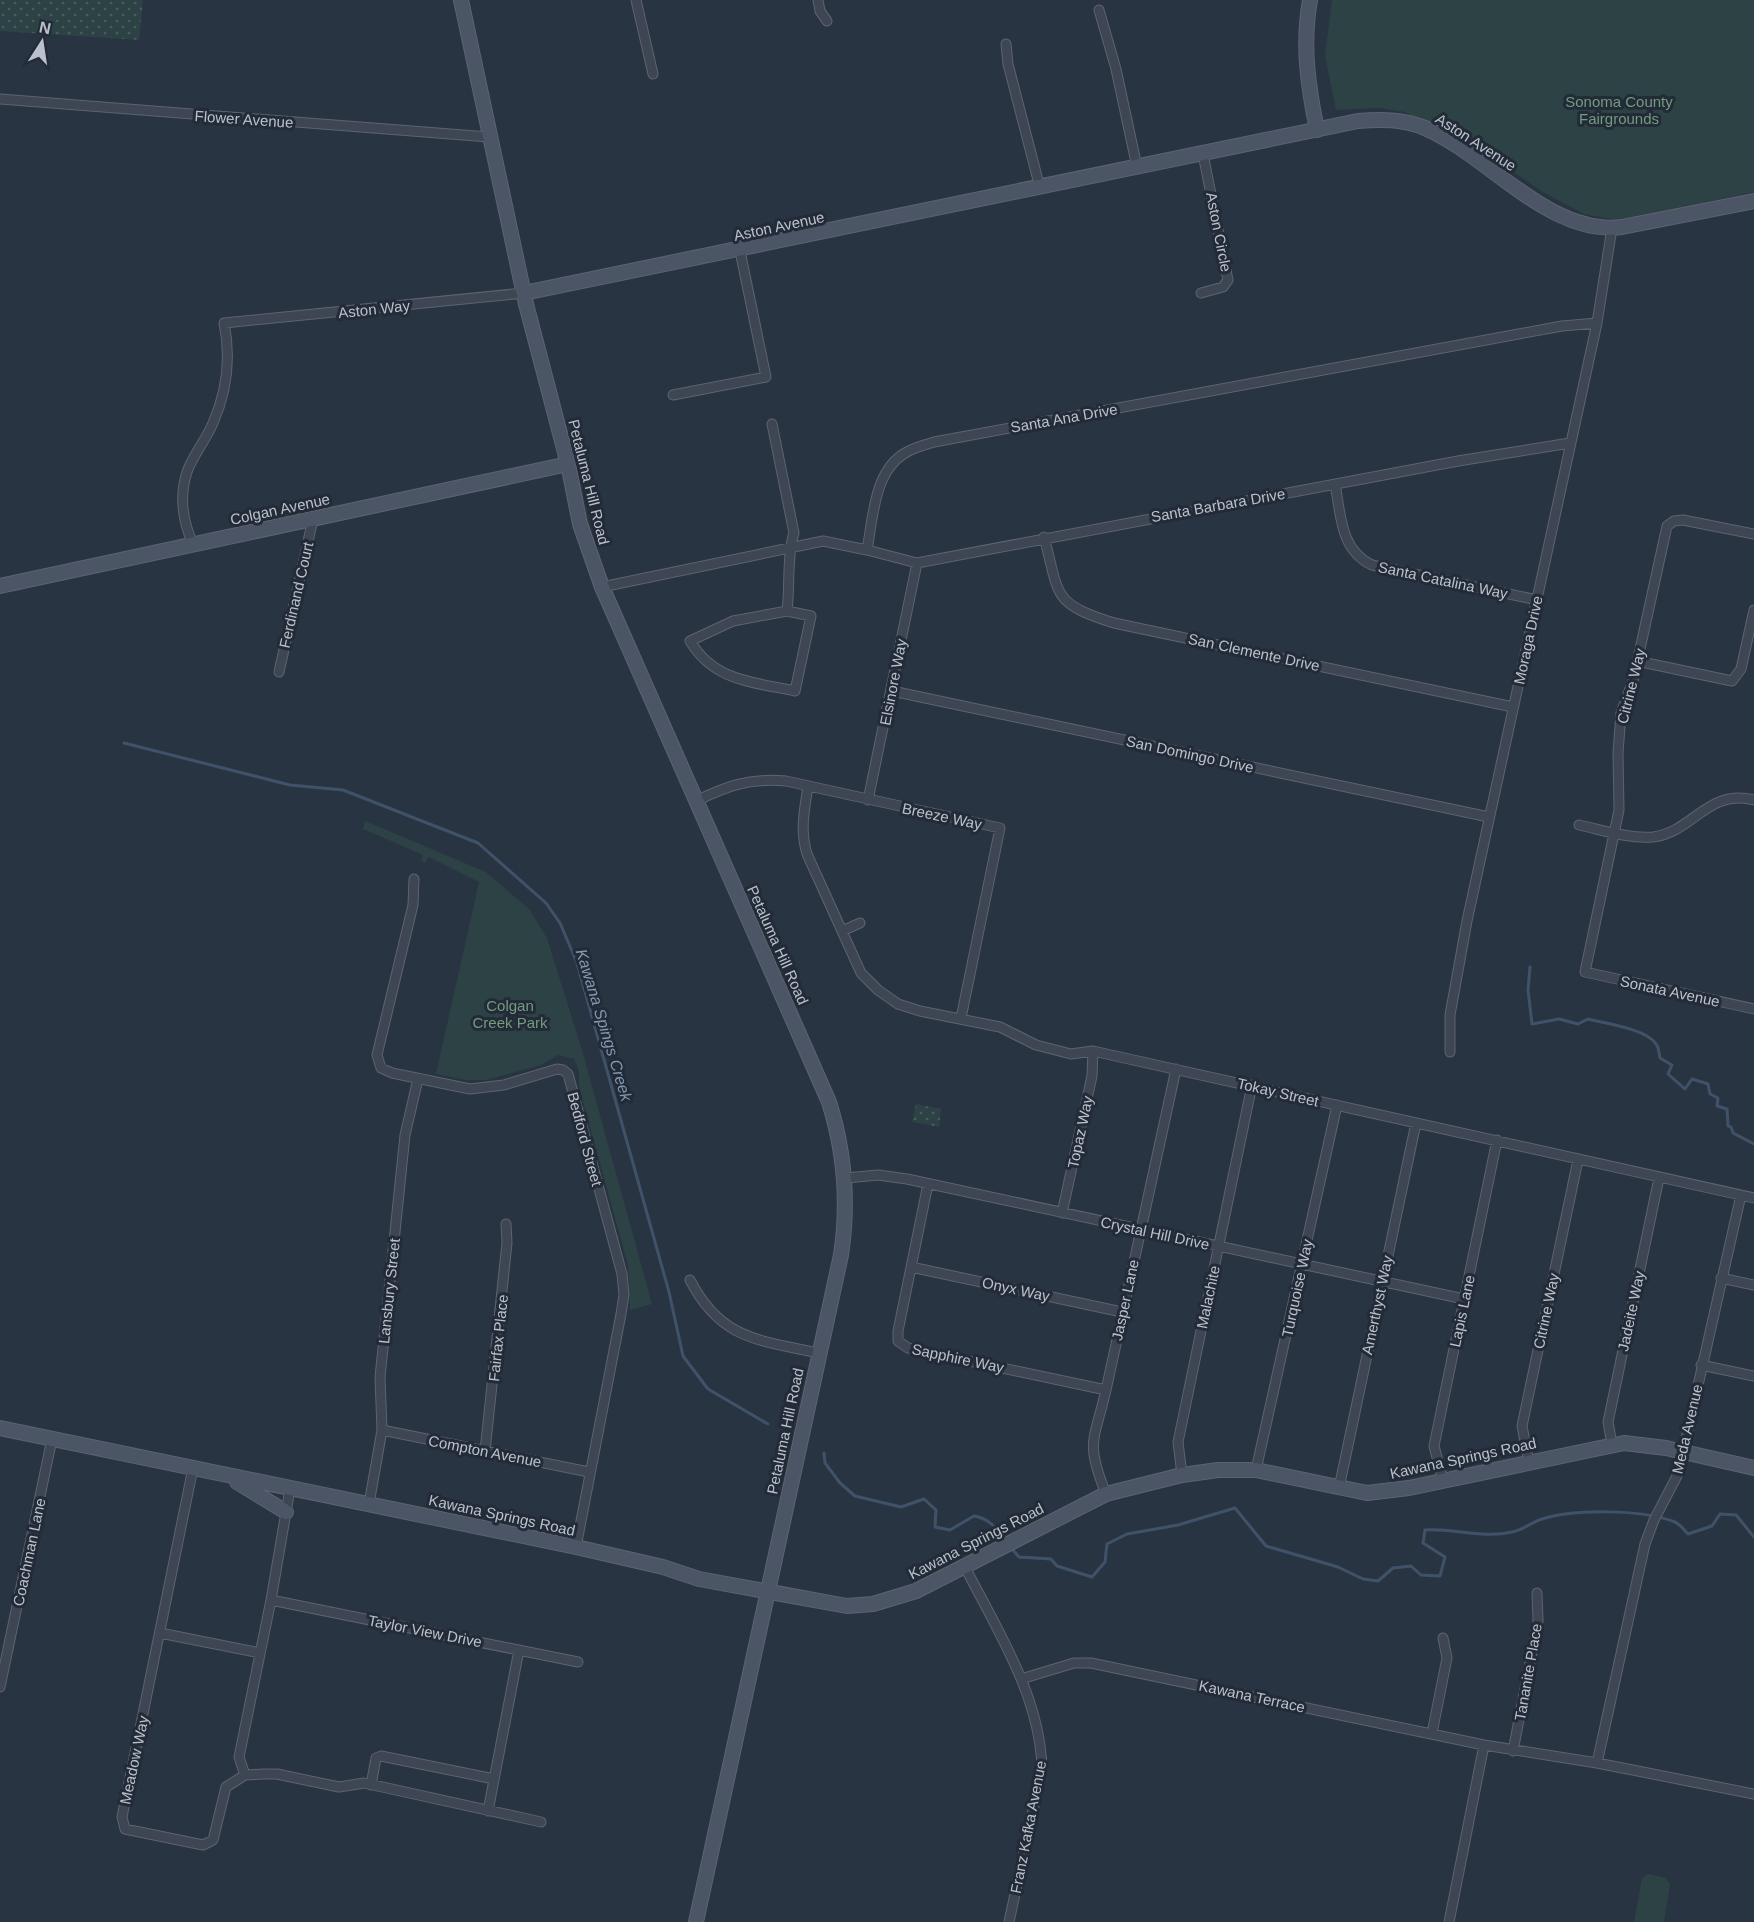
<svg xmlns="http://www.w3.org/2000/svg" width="1754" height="1922" font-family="Arial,sans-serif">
	<defs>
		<pattern id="grass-dots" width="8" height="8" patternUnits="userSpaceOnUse" patternTransform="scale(1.5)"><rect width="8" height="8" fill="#2c4244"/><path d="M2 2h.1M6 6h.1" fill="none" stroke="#495c5e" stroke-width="1.8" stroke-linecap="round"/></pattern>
	</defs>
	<rect width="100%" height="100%" fill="#293442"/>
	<path fill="url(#grass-dots)" d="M0,0H143L139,40L0,31Z
		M916,1104L941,1109L939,1127L912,1122Z"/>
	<path fill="#2c4244" d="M1332,0H1754V192L1620,221L1584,214L1544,193L1508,168L1405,112L1379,108L1336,110L1325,56Z
		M365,821L486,872L529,909L547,938L582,1050L652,1304L630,1310L628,1265L579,1087V1071L574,1059L558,1055L541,1065L486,1080H467L436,1074L479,882L429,857L425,863L421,861L423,855L363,829Z
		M1648,1874L1666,1878L1670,1885L1664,1922H1634L1642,1878Z"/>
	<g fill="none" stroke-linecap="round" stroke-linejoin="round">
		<path stroke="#40526a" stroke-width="3" d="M124,743L290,785L343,790L478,843L546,903L560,923L577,963L669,1292L683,1356L708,1389L768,1424
			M1530,967L1528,990L1532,1024L1559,1019L1578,1024L1588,1019C1604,1023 1647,1029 1656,1044C1659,1047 1659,1054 1660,1058L1672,1065L1668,1074L1685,1089L1692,1079L1708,1084L1710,1094L1718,1098L1717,1106L1727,1109L1728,1126L1731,1127L1733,1133L1754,1144
			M824,1453L825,1463L840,1483L855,1496L901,1507L924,1499L936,1510L935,1527L950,1530L974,1516C991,1519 995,1528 1005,1540
			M1011,1548L1019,1557L1051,1559L1057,1566L1092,1577L1105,1562L1107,1544L1127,1534L1178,1525L1235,1508L1266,1546L1338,1567L1363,1579L1378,1581L1393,1568L1411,1566L1421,1575L1440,1576L1445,1557L1423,1543L1425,1530C1453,1528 1484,1539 1512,1532C1523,1530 1532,1522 1542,1519C1575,1509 1642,1509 1675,1522C1680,1524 1684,1530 1688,1534L1712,1526L1720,1514L1736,1515L1754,1537"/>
		<defs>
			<path id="street" d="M636,0L653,74
				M818,0L820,11L827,21
				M1099,10L1116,69L1137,167
				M1006,44L1008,64L1040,188
				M0,99L489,137
				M1201,293L1223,287L1228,280L1203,154
				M673,395L766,377L740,251
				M772,424L794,533C787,553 790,587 787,611L733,621L690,641C714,681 752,682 795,691L811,616L787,611
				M1335,484C1341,515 1340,550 1372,565L1537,600
				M1754,534L1683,520L1674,521L1667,526L1633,681L1621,713L1618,753L1619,810L1585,972L1754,1009
				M1044,537C1060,596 1051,603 1114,623L1513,707
				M193,544C183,522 179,496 187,472C193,455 206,440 213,423C227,391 231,357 224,323L524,293
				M867,550L917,563L1458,461L1570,443
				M602,587L823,541L867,550C873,518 874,469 907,452C915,447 925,445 934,442L1562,326L1597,323
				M1637,661L1732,681L1741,669L1754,610
				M279,672L313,519
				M892,691L1489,817
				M808,787C804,811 800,831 807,854L861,973L878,990L898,1004L920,1011L1000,1027L1036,1045L1071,1054L1093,1051L1754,1198
				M868,800L917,563
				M696,801C729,785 750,778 786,781L1000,828L961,1018
				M1579,825C1602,830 1629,839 1653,837C1693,832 1708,788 1754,800
				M414,879L413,905L377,1055L381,1068L392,1073L470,1089L504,1085L557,1069L563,1070L568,1074L622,1274L624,1295L621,1314L576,1547
				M842,931L860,923
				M1450,1052V1015L1467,921L1597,323L1612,228
				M846,1178L878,1175L907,1179L1464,1299
				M928,1184L898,1331V1341L908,1348L1106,1390
				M1062,1213L1092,1076L1093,1051
				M911,1267L1122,1312
				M1721,1278L1754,1285
				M690,1280C721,1340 759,1340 818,1353
				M1701,1365L1754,1376
				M382,1430L589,1472
				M1612,1444L1608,1422L1659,1178
				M485,1451L507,1243L506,1224
				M1529,1462L1522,1426L1578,1160
				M193,1468L122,1817L125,1829L203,1845L213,1840L226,1787L245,1775L264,1774H277L339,1787L364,1783L541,1822
				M1256,1470L1337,1105
				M1182,1475L1178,1442L1252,1085
				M1443,1480L1434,1446L1497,1140
				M1339,1488L1416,1123
				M1106,1494C1085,1441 1094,1442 1106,1390L1176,1069
				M369,1504L382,1430L380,1377L405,1135L418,1079
				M965,1567C997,1630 1040,1696 1042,1768L1009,1922
				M271,1600L578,1662
				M160,1633L260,1653
				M1021,1679L1074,1663H1091L1484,1745L1597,1763L1754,1794
				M0,1687L52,1439
				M1432,1733L1447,1658L1443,1638
				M1513,1751L1538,1621L1537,1593
				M1597,1763L1645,1544L1654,1520L1678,1474L1741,1195
				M245,1775L239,1757L271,1600L290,1489
				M371,1785L376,1758L381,1756L494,1779
				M488,1811L519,1650
				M1449,1922L1484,1745"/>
			<path id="secondary" d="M461,0L526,304L568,464L580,524L602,587L829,1102C845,1153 849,1202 841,1255L696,1922
				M1310,0C1302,45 1308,86 1317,130
				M524,293L1358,121C1381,119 1403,119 1425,128C1488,155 1549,236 1622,227L1754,201
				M0,586L568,464
				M0,1428L576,1547L663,1567L699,1579L847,1606L873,1604L916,1591L1106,1494L1182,1475L1218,1470H1256L1367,1493L1409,1488L1624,1443L1666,1448L1754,1468
				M237,1482L286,1512"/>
		</defs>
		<use href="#street" stroke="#5c646f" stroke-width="11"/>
		<use href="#secondary" stroke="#5c646f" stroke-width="16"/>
		<use href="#street" stroke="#3d4652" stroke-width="9"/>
		<use href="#secondary" stroke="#4c5565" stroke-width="14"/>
	</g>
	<g text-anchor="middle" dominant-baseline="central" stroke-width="6" stroke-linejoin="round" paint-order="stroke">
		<g font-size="15" fill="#739b7c" stroke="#222b37">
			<text x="1619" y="101">Sonoma County<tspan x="1619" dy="17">Fairgrounds</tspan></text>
			<text x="510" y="1005">Colgan<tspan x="510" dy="17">Creek Park</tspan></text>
		</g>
		<g font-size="15" fill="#bbc1cc" stroke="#222b37">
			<text transform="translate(244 119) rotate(4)">Flower Avenue</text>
			<text transform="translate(1476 142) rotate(33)">Aston Avenue</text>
			<text transform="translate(779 226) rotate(-12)">Aston Avenue</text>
			<text transform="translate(1219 232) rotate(79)">Aston Circle</text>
			<text transform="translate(374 309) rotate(-6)">Aston Way</text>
			<text transform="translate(1064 418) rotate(-10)">Santa Ana Drive</text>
			<text transform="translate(589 482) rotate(76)">Petaluma Hill Road</text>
			<text transform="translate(1218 505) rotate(-10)">Santa Barbara Drive</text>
			<text transform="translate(280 509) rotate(-12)">Colgan Avenue</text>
			<text transform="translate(1443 580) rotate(12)">Santa Catalina Way</text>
			<text transform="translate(296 595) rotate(-77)">Ferdinand Court</text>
			<text transform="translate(1528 640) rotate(-78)">Moraga Drive</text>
			<text transform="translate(1254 652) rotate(12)">San Clemente Drive</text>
			<text transform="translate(893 682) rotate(-79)">Elsinore Way</text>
			<text transform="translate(1631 686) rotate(-76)">Citrine Way</text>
			<text transform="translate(1190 754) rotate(12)">San Domingo Drive</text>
			<text transform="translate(942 816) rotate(12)">Breeze Way</text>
			<text transform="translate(778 945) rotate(66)">Petaluma Hill Road</text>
			<text transform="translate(1670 991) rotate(12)">Sonata Avenue</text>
			<text transform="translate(1278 1092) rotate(13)">Tokay Street</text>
			<text transform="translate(1080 1132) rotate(-78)">Topaz Way</text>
			<text transform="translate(585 1139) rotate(75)">Bedford Street</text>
			<text transform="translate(1155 1233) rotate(12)">Crystal Hill Drive</text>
			<text transform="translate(1297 1288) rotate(-78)">Turquoise Way</text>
			<text transform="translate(1016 1289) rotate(12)">Onyx Way</text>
			<text transform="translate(389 1291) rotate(-84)">Lansbury Street</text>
			<text transform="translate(1208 1297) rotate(-78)">Malachite</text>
			<text transform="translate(1125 1300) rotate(-78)">Jasper Lane</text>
			<text transform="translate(1377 1305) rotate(-78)">Amerthyst Way</text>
			<text transform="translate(1462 1311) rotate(-78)">Lapis Lane</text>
			<text transform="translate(1546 1311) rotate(-78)">Citrine Way</text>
			<text transform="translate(1631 1311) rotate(-78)">Jadeite Way</text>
			<text transform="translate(498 1338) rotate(-84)">Fairfax Place</text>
			<text transform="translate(958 1358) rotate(12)">Sapphire Way</text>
			<text transform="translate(1687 1429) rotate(-77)">Meda Avenue</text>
			<text transform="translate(785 1431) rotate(-78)">Petaluma Hill Road</text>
			<text transform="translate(485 1451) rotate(11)">Compton Avenue</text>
			<text transform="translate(1463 1458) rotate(-12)">Kawana Springs Road</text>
			<text transform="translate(502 1515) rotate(12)">Kawana Springs Road</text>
			<text transform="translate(976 1541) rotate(-27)">Kawana Springs Road</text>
			<text transform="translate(29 1552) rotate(-78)">Coachman Lane</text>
			<text transform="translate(425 1631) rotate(11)">Taylor View Drive</text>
			<text transform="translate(1528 1672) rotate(-80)">Tananite Place</text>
			<text transform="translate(1252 1696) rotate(12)">Kawana Terrace</text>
			<text transform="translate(134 1760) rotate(-78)">Meadow Way</text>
			<text transform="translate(1028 1827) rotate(-79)">Franz Kafka Avenue</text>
		</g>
		<g font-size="16" font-style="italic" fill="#8498b1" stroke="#222b37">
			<text transform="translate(604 1025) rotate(73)">Kawana Spings Creek</text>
		</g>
	</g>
	<g transform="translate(42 42) rotate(12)" stroke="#222b37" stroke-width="4.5" paint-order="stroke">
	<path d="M0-4.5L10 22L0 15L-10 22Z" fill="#bbc1cc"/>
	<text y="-9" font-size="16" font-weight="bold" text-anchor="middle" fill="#bbc1cc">N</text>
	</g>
</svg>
